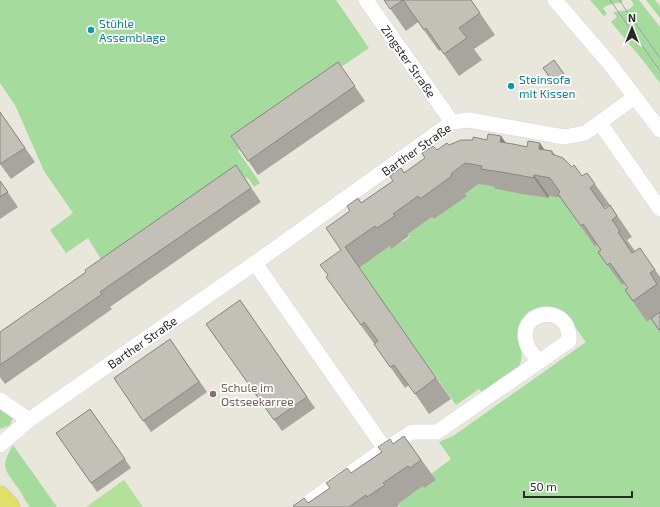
<svg xmlns="http://www.w3.org/2000/svg" width="660" height="507" font-family="'Exo 2',sans-serif">
	<rect width="100%" height="100%" fill="#e9e6dc"/>
	<path fill="#a5db9d" d="M0,0H336L369,48L250,129L238,151L260,183L254,187L249,179L240,176L107,269L88,238L66,253L50,230L73,213L44,171L15,105L0,83Z
		M590,0H622L623,2L608,5L603,8L607,14L604,16Z
		M631,0H639L660,27V83L645,63L611,22L617,17L613,12L628,10L634,5Z
		M646,0H655L660,6V18Z
		M479,182L496,186V189L548,198L549,196L561,198L595,247L598,245L615,271L622,285L624,284L642,309L640,311L647,322L660,313V507H400L398,504L423,486L431,474L451,459L439,442L453,436L586,342C574,327 564,303 541,307C527,310 520,325 520,338C521,347 524,360 518,368C514,374 490,389 483,394L479,389L456,405L359,268L390,246L404,241L410,237L408,234L432,217L434,219L466,196L465,194L477,186Z
		M0,407L14,415L10,425L0,429Z
		M13,445L57,507H30C25,501 23,495 18,488C4,468 0,468 13,445Z"/>
	<path fill="#b4e19a" d="M124,480L143,507H86Z"/>
	<g fill="none" stroke-linecap="round" stroke-linejoin="round">
		<defs>
			<path id="minor" d="M366,0L452,122
				M555,0L609,63L660,130
				M600,123L660,209
				M255,263L385,449
				M0,400L29,420
				M0,445L29,420L255,263L452,122L469,120L564,137L585,133L635,97
				M302,507L385,449L412,432H437L569,341C572,301 512,309 528,347C531,352 535,357 539,362"/>
			<path id="major" d="M0,496L10,507"/>
		</defs>
		<use href="#minor" stroke="#d1d1e0" stroke-width="16"/>
		<use href="#major" stroke="#c7c7c7" stroke-width="21"/>
		<use href="#minor" stroke="#fff" stroke-width="15"/>
		<use href="#major" stroke="#e2df68" stroke-width="20"/>
		<path stroke="#a09fb1" stroke-width="1" d="M610,0L660,71
			M619,0L660,58"/>
	</g>
	<path fill="#a7a59d" d="M384,0H471L495,35L474,49L482,60L459,76L441,50L439,51L418,22L406,31Z
		M554,60L566,77L555,85L543,68Z
		M338,62L365,101L258,175L231,136Z
		M0,112L35,162L11,179L0,164Z
		M501,136L506,143L552,151L555,155L582,176L587,173L610,205L604,208L605,209L610,205L632,237L627,240L635,251L640,248L660,277V332L651,319L647,322L625,290L628,288L624,284L622,285L598,252L601,250L597,245L595,247L561,198L549,196L548,198L522,194L496,189L493,186L479,184L465,194L467,196L434,219L432,217L408,234L409,236L391,249L390,246L359,268L451,399L429,414L409,385L405,388L375,345L326,277L328,275L341,250L361,203L437,150L449,145L487,140Z
		M246,180L261,202L110,307L112,309L5,384L0,377V332Z
		M0,181L18,207L0,219Z
		M240,300L315,408L282,431L206,324Z
		M170,339L207,392L151,432L114,378Z
		M90,409L131,468L97,492L56,433Z
		M404,436L436,480L424,488L423,486L398,504L399,506L397,507H294L308,503Z"/>
	<path fill="#888680" d="M501,136L515,156L500,142Z
		M540,143L554,164L539,149Z
		M534,175L549,196L548,198L534,178Z"/>
	<path fill="#c2c0b7" stroke="#888680" d="M384,0H471L480,13L459,28L467,38L444,54L426,28L424,30L403,0L390,9Z
		M554,60L564,74L553,82L543,68Z
		M338,62L355,86L248,161L231,136Z
		M0,112L25,148L0,164Z
		M488,134L501,136L500,142L513,144L527,147L528,141L540,143L539,149L552,151V154L563,158L572,167L574,165L582,176L587,173L595,184L590,188L605,209L610,205L617,216L612,220L620,231L618,232L632,253L640,248L655,270L650,273L657,284L633,301L625,290L628,288L610,263L607,265L598,252L601,250L583,224L581,226L573,215L558,194L560,192L550,178L534,175V178L507,173L481,169L482,166L465,163L451,174L452,176L420,199L418,196L393,214L395,216L377,228L375,226L345,247L436,378L415,394L394,365L390,367L374,344L378,341L364,322L361,325L326,277L328,275L320,265L341,250L326,228L350,211L347,206L358,198L361,203L393,181L390,176L401,168L404,173L425,158L422,153L433,146L437,150L447,143L449,145L461,140H473V137L487,140Z
		M236,165L251,188L100,292L102,294L0,365V332L86,272L85,270Z
		M0,181L8,192L0,197Z
		M240,300L307,397L274,420L206,324Z
		M660,312V329L659,330L651,318Z
		M170,339L199,382L143,421L114,378Z
		M90,409L125,459L91,483L56,433Z
		M404,436L421,460L410,468L408,466L383,483L385,485L367,497L366,495L349,507H294L293,506L304,498L308,503L330,488L326,483L347,468L351,473L382,452L378,447L390,439L393,444Z"/>
	<g fill="#0f9aa8" stroke="#fff" stroke-width="1.5">
		<circle cx="91" cy="30" r="4"/>
		<circle cx="511" cy="86" r="4"/>
	</g>
	<circle fill="#8d6e63" stroke="#fff" stroke-width="1.5" cx="213" cy="394" r="4"/>
	<g text-anchor="middle" dominant-baseline="central" stroke-width="3.5" stroke-linejoin="round" paint-order="stroke">
		<g font-size="12" fill="#0d838f" stroke="#fff" text-anchor="start">
			<text x="99" y="23">Stühle<tspan x="99" dy="14">Assemblage</tspan></text>
			<text x="519" y="79">Steinsofa<tspan x="519" dy="14">mit Kissen</tspan></text>
		</g>
		<g font-size="12" fill="#292929" stroke="#fff">
			<text transform="translate(409 61) rotate(55)">Zingster Straße</text>
			<text transform="translate(416 149) rotate(-35)">Barther Straße</text>
			<text transform="translate(142 342) rotate(-35)">Barther Straße</text>
		</g>
		<g font-size="12" fill="#785e54" stroke="#fff" text-anchor="start">
			<text x="221" y="387">Schule im<tspan x="221" dy="14">Ostseekarree</tspan></text>
		</g>
	</g>
	<g transform="translate(632 28)" stroke="#ffffff" stroke-width="3" paint-order="stroke">
	<path d="M0-3L7 15L0 10L-7 15Z" fill="#292929"/>
	<text y="-6" font-size="11" font-weight="bold" text-anchor="middle" fill="#292929">N</text>
	</g>
	<path d="M524 491v6h108v-6" fill="none" stroke="#292929" stroke-width="2"/>
	<text x="530" y="491" font-size="12" fill="#292929" stroke="#ffffff" stroke-width="3" paint-order="stroke">50 m</text>
</svg>
